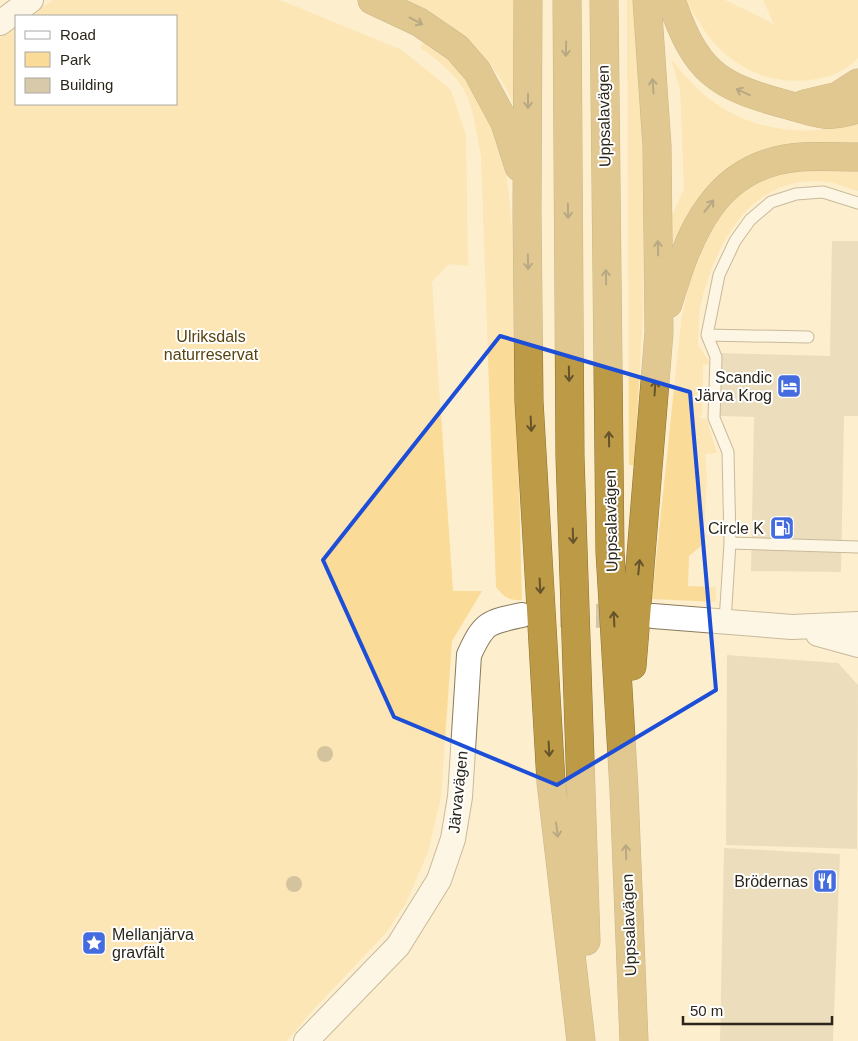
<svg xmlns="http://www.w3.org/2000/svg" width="858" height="1041" font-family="Helvetica,sans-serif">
	<rect width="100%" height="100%" fill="#fdeecd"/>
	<path fill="#fadb98" d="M53,0H280L402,50L451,90L466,135L468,266L449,264L432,282L453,591H482L452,641L441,797L428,852L406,903L386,933L311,1012L287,1041H0V37L16,26V104H176V16H30Z
		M404,0H523L519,116C512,102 506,86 497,74C473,40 441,18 404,0Z
		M627,0H636L644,143L643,316L634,465H629Z
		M687,0H725L774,24L763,0H858V58C845,72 829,78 810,80C765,85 727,65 702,27C697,18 690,10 687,0Z
		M423,43C440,54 459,65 472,81C503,120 508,181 512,228L522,600C509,601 504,597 496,587L481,156C470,97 472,85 421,48Z
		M671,59C685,76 699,93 718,105C756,131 816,140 858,118V147C827,146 791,141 762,150C741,157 713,178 700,195C689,210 685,229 673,243L669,241L670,220L684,189L680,89Z
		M817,168L858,169V191C850,189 841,185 833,183C757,169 718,237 702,299C698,313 699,330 698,345L708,359L709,364L703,365L702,414L698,417L707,420L717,453L705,454L707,478L703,544L689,556L688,586L716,587V602L652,599L681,322C691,272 700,220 744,190C749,186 754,181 760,179C778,172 798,170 817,168Z"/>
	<path fill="#d7c9a9" d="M832,241H858V416H844L841,572L751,571L754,417L719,416L720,353L830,356Z
		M727,655L838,663L858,685L857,849L726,845Z
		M724,848L840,854L833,1041H720Z"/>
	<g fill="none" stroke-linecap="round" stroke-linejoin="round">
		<path stroke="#d3c6a9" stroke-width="24" stroke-dasharray="24 12" stroke-linecap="butt" d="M524,615L633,616"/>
		<defs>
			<path id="service" d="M707,335L808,337
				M730,543L858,547
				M725,621L730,543L728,452L714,418L716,357L707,335L719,275L735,241L750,220L771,202L796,194L823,192L858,203"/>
			<path id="minor" d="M0,23L31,0
				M653,616L792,627L858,624
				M818,634L858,645
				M306,1041L398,946L439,880L453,839L460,797L469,655C484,622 488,622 522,615"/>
			<path id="motorway" d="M372,0L419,22L457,48L477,71L505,123L519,167
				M528,0L527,213L529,401L551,782L581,1041
				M567,0L570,457L586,941
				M604,0L610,552L624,790L634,1041
				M671,0C696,72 716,86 788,105C820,114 825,119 858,109
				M804,104L838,96L858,83
				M668,304C689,233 715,163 801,157C820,156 839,157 858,157
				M632,666L659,332L657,146L647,0"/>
		</defs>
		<use href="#service" stroke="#877a5c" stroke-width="13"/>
		<use href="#minor" stroke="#877a5c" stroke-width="26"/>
		<use href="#motorway" stroke="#8a7136" stroke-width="29"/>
		<use href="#service" stroke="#fff" stroke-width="11"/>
		<use href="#minor" stroke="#fff" stroke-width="24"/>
		<use href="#motorway" stroke="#bd9a46" stroke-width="28"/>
	</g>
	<g fill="#a39064">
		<circle cx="325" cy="754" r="8"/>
		<circle cx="294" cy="884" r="8"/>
	</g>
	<defs><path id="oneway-shaft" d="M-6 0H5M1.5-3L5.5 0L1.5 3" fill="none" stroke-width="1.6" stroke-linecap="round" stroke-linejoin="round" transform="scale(1.25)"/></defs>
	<g stroke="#65542b">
		<use href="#oneway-shaft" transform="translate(416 21) rotate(28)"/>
		<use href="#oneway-shaft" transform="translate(566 49) rotate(91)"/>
		<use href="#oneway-shaft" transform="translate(653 86) rotate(-94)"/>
		<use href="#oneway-shaft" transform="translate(743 92) rotate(-156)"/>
		<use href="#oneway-shaft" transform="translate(528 101) rotate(90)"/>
		<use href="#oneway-shaft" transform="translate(709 206) rotate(-52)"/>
		<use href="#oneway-shaft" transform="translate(568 211) rotate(89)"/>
		<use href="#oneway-shaft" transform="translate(658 248) rotate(-91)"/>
		<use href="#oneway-shaft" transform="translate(528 262) rotate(89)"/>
		<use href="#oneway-shaft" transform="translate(606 277) rotate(-91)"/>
		<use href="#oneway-shaft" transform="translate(569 374) rotate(89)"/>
		<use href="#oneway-shaft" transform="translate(655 388) rotate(-86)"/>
		<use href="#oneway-shaft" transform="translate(531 424) rotate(87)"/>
		<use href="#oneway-shaft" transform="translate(609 439) rotate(-91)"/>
		<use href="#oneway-shaft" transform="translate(573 536) rotate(88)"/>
		<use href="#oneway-shaft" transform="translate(639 567) rotate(-84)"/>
		<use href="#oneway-shaft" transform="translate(540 586) rotate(87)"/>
		<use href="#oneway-shaft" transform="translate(614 619) rotate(-93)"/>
		<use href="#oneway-shaft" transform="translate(549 749) rotate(87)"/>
		<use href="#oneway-shaft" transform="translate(557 830) rotate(83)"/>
		<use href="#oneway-shaft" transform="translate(626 852) rotate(-92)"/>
	</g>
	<path d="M0 0H858V1041H0ZM500,336L690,392L716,690L557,785L394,717L323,560Z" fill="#fdeecd" fill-opacity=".55" fill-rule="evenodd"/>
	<path fill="none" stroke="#1d4ed8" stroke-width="4" stroke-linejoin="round" d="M500,336L690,392L716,690L557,785L394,717L323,560Z"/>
	<defs>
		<symbol id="hotel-square" viewBox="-11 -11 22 22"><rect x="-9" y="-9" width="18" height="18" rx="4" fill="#446cde" stroke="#fff"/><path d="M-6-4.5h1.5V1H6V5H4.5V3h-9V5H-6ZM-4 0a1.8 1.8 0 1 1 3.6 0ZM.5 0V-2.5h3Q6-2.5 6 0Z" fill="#fff"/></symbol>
		<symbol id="fuel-square" viewBox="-11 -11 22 22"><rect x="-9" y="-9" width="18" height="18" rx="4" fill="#446cde" stroke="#fff"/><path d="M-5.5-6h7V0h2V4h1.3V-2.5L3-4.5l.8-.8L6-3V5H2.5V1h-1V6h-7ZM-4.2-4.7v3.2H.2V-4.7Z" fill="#fff"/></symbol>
		<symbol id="restaurant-square" viewBox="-11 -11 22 22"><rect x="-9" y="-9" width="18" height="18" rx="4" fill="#446cde" stroke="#fff"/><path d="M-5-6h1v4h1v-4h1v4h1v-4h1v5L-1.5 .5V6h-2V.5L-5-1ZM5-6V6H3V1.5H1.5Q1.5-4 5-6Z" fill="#fff"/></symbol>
		<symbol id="sight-square" viewBox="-11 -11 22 22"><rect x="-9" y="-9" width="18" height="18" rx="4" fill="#446cde" stroke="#fff"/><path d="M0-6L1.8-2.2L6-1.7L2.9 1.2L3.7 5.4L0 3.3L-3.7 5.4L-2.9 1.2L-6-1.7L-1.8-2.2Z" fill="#fff"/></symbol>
	</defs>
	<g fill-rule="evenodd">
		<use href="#hotel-square" x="775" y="372" width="28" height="28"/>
		<use href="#fuel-square" x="768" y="514" width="28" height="28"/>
		<use href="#restaurant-square" x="811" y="867" width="28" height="28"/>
		<use href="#sight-square" x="80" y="929" width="28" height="28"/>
	</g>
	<g text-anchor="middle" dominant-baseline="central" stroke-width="4" stroke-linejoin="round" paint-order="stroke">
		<g font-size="16" fill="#2b2619" stroke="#fff">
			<text transform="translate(604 116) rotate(-91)">Uppsalavägen</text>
			<text transform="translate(611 521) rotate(-91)">Uppsalavägen</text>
			<text transform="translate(458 792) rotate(-84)">Järvavägen</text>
			<text transform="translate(629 925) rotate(-92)">Uppsalavägen</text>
		</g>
		<g font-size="16" fill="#59440f" stroke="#fff">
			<text x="211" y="336">Ulriksdals<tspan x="211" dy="18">naturreservat</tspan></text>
		</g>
		<g font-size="16" fill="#2b2619" stroke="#fff" text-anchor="end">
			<text x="772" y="377">Scandic<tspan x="772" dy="18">Järva Krog</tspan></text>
			<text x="764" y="528">Circle K</text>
			<text x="808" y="881">Brödernas</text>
			<text x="112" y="934" text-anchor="start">Mellanjärva<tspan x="112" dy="18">gravfält</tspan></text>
		</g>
	</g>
	<rect x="15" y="15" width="162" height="90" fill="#ffffff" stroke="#aaa8a3"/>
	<rect x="25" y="31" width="25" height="8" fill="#ffffff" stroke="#aaa8a3"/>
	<text x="60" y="40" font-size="15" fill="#2b2619">Road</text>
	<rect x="25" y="52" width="25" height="15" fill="#fadb98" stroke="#aaa8a3"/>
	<text x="60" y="65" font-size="15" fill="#2b2619">Park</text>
	<rect x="25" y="78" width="25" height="15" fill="#d7c9a9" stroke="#aaa8a3"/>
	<text x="60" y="90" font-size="15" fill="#2b2619">Building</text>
	<path d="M683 1016v8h149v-8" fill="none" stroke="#2b2619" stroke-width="2.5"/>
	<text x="690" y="1016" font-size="15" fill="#2b2619" stroke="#ffffff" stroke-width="4" paint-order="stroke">50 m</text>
</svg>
